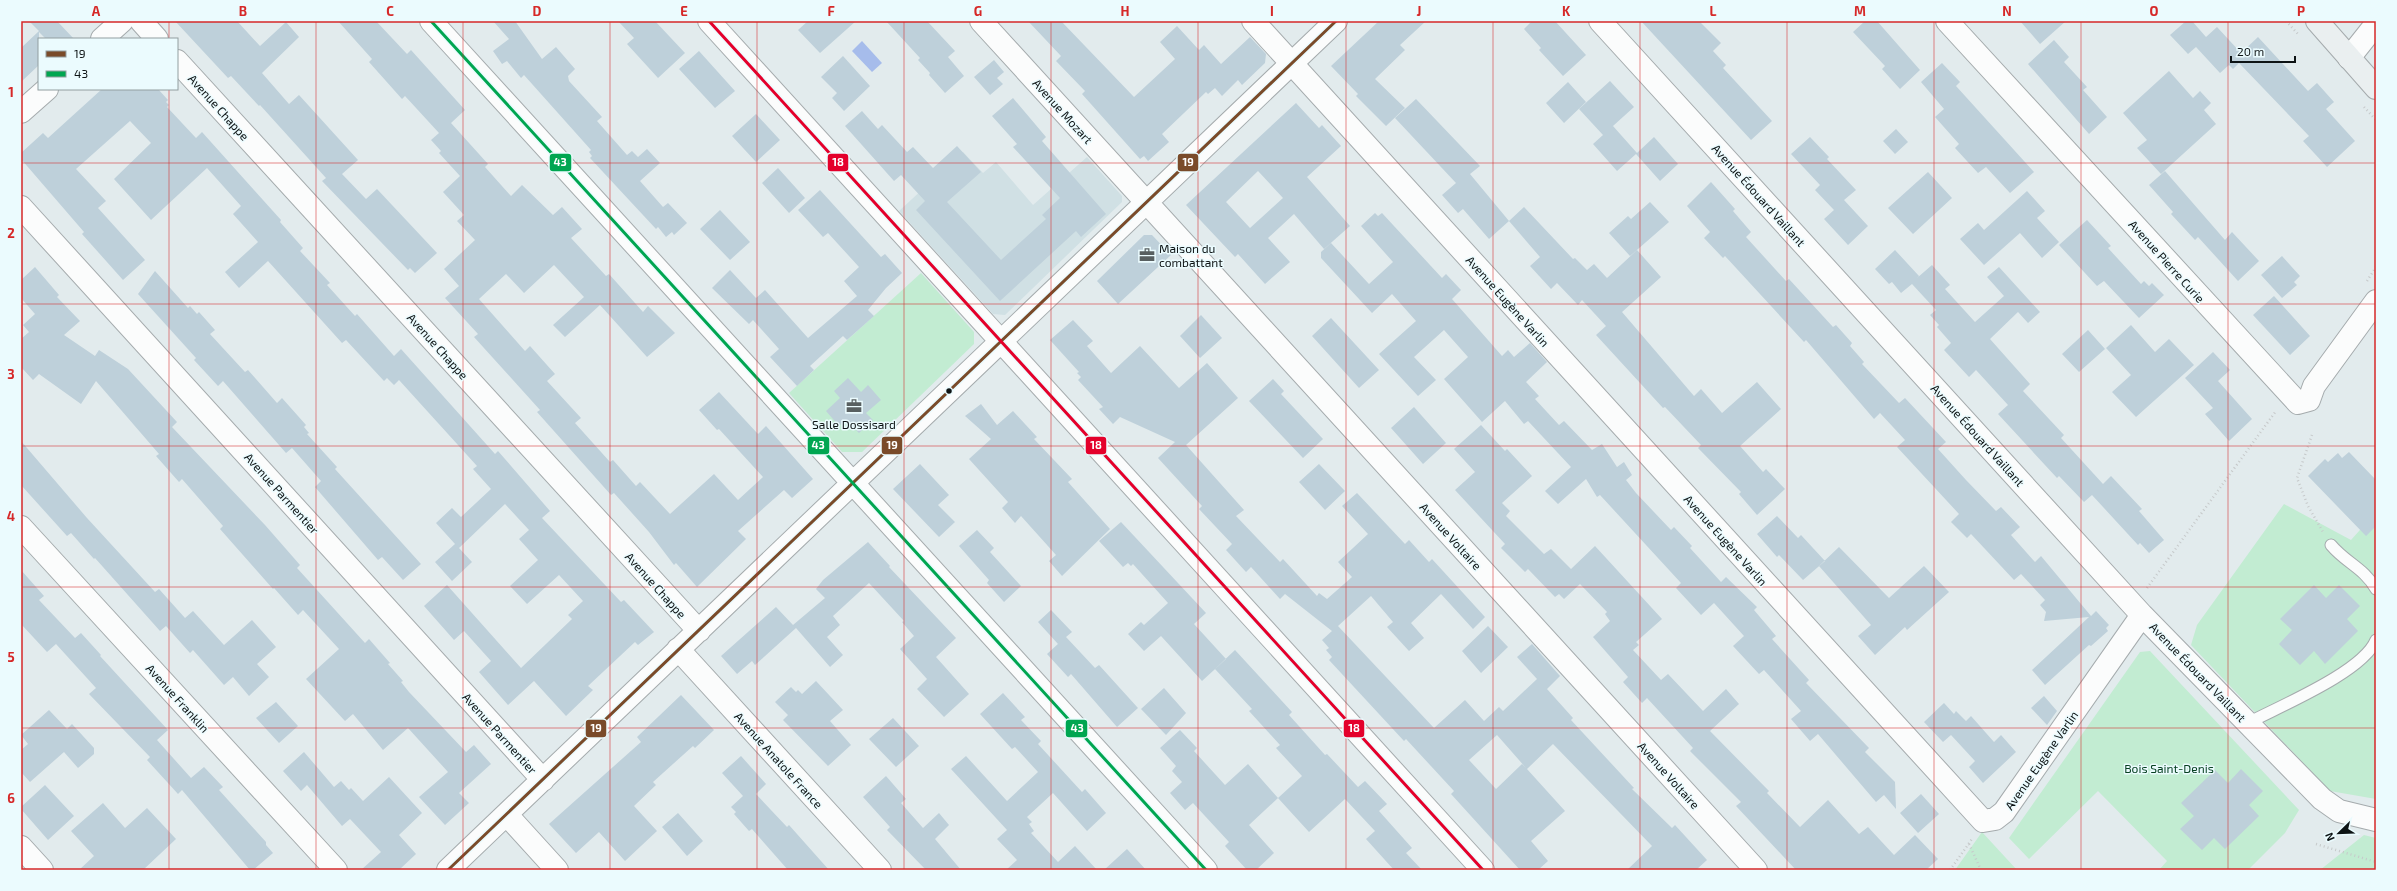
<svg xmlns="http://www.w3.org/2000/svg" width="2397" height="891" font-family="'Exo 2',sans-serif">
	<rect width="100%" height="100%" fill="#e2ebed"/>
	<path fill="#d0e0e4" d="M963,152L983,173L996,162L1033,205L1087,157L1122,196V202L1005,315L993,314L899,211Z"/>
	<path fill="#c2ecd2" d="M921,273L974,332V344L862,452H842L789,393Z
		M2284,504L2351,540L2376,512V799L2330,791L2191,645L2197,625Z
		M2150,651L2299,810L2285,833L2248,870H2159L2167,861L2098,791L2029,859L2009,838L2140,652Z
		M1982,832L2017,870H1955Z
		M2364,835L2376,838V870H2320Z"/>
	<path fill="#a6bceb" d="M862,41L882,63L872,72L852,51Z"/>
	<path fill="#bed0da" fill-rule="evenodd" d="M29,21H57L74,39H46L39,32V65L21,82V48L39,31Z
		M175,21H237L260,46L286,22L299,37L262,73L289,104L299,95L358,160L342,174L366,199L377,189L437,253L415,273L410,268L408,270L322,181L326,178L260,105L259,106L231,76L228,78Z
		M338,21H376L407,54L411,50L465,110L451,123L488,164L485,167L511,196L522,185L553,215L562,207L582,229L571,238L606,276L609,274L643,312L648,306L675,333L647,357L600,305L565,337L553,325L584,297L554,265L524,293L506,274L479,299L525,351L530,346L555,374L547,381L581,418L575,423L610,462L613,460L636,486L640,482L670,514L714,474L738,500L763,477L719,429L717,430L699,410L719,392L758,434L766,426L813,479L792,498L784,490L738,531L746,539L697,587L676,563L674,565L649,532L614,493L611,495L537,412L540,410L474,337L478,334L445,298L459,286L444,269L475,240L457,221L464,215L443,192L460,176L439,153L441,151L431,140L439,133L405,96L402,99L369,62L372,59Z
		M493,21H515L542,59L556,47L575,69L568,76L569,81L602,117L597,121L627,155L632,151L638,157L647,149L660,163L640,181L663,207L668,203L687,223L674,235L672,232L666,237L658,227L656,229L590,158L592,156L589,152L591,150L524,75L521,78L507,61L502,64L493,51L509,39Z
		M618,21H655L685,53L658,78L627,44L634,38Z
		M808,21H856L820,53L798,30Z
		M886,21H927L955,51L948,57L964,76L945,93L929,75L930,73L918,60L920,58Z
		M1028,21H1061L1134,97L1175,59L1160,42L1177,26L1199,50L1204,45L1221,64L1250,37L1266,54L1265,63L1242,85L1238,80L1222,96L1215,88L1208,94L1206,92L1162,134L1169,142L1148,161L1144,156L1140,159L1082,94L1085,91L1056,61L1061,56Z
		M1379,21H1426L1400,45L1405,50L1375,79L1405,108L1386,126L1356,96L1358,94L1331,66Z
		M1532,21H1555L1586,55L1563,76L1539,50L1541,48L1524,29Z
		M1641,21H1699L1721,43L1713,51L1726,65L1723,68L1772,121L1751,140Z
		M1865,21H1877L1920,70L1900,89L1882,69L1885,66L1853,32Z
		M2020,21H2066L2040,44Z
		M2186,21H2192L2206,37L2217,27L2241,53L2258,37L2308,91L2317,83L2334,102L2326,109L2355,141L2327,167L2303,141L2309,136L2239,63L2233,69L2229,65L2220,73L2196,47L2188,54L2170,35Z
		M2054,40L2069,57L2064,62L2087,87L2083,90L2107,117L2089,134L2028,64Z
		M699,51L735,91L715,108L679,69Z
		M843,56L870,86L844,111L832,98L837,93L821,77Z
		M994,60L1004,72L997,78L1003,84L990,95L974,77Z
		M1942,63L1960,82L1956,86L2034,172L2010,193L1986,167L1978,173L1955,148L1959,144L1935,117L1944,109L1921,82Z
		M2169,71L2193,98L2200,91L2211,103L2204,110L2216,124L2161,174L2137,148L2147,140L2123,113Z
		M1610,81L1634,107L1603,135L1579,109Z
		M1568,82L1586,102L1564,123L1546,103Z
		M102,89H158L168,100L166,102L169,105L167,107L196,138L202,132L281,220L280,222L303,248L300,251L330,283L327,285L355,316L357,314L394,356L401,349L495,454L498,451L550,511L542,518L621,602L624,600L654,632L638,645L635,642L588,686L593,690L566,716L534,681L508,705L479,672L491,661L464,631L454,640L424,606L447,585L521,668L572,619L568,615L583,601L559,575L527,604L510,586L538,560L519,539L529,530L505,504L459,548L472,562L452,581L435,562L455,544L436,523L452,508L461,517L491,489L473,469L477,466L399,380L394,385L387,378L384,381L346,340L342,343L268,261L239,288L225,272L258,242L233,214L241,206L207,168L151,220L114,179L151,143L130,121L76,169L106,201L98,208L145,260L123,280L82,234L84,232L21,159V153L43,133L48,138Z
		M1013,98L1046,137L1042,141L1106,214L1081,237L1076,231L1000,301L916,210L925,201L901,175L894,181L845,126L862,111L878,129L882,125L907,152L913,147L933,168L957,146L981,172L947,202L1001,260L1046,219L1042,215L1060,198L1013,147L1017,144L992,116Z
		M1416,99L1480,166L1470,174L1509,221L1489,239L1463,209L1458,213L1442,195L1456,183L1395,118Z
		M1296,103L1319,128L1322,125L1341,146L1307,177L1350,226L1324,249L1294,214L1268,238L1290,262L1265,284L1238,254L1235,257L1186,205ZM1258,171L1283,198L1250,228L1226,202Z
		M756,114L780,140L756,162L732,136Z
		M1613,126L1637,153L1654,137L1678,164L1660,181L1636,154L1617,171L1593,144Z
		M1896,129L1908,142L1895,154L1883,141Z
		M1810,137L1829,157L1827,159L1856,190L1844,200L1868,226L1848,245L1824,219L1834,210L1815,190L1820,185L1791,154Z
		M778,168L805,198L789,213L762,183Z
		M2165,171L2225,240L2232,232L2259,261L2238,281L2198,237L2195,240L2171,214L2173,212L2149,185Z
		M1928,172L1952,198L1913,234L1888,208Z
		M1711,182L1735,209L1733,211L1751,232L1746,237L1786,281L1789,279L1833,327L1836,325L1852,343L1850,346L1864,362L1862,364L1899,403L1905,398L1946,442L1938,449L1966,480L1996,511L2001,507L2020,527L2011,535L2035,562L2041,556L2091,616L2096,611L2109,625L2106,628L2108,631L2091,646L2089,645L2045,685L2032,670L2089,617L2044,621L2046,612L2040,605L2045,600L2021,574L2014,580L1971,534L1967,538L1951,522L1959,514L1897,447L1905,440L1880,413L1874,419L1806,340L1804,342L1725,256L1723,258L1704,238L1710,232L1687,206Z
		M820,190L881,257L885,254L902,273L886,288L868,310L874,316L847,340L843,336L810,366L814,370L797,386L770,357L779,349L753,320L749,324L712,288L730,270L756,298L765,290L808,338L857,296L844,281L859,267L828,233L823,237L798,210Z
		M2027,191L2045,211L2037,218L2059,242L2042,258L2020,233L1984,265L1960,239L1978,223L1984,230Z
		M1650,202L1669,222L1630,256L1609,233L1628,216L1631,219Z
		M1524,207L1573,259L1575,258L1587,270L1594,264L1607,278L1637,250L1661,277L1622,312L1694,396L1701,389L1722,413L1757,382L1781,409L1740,446L1763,472L1766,469L1785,489L1757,515L1739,494L1741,492L1698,448L1701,445L1665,407L1663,408L1596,335L1606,326L1582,300L1578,305L1557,283L1551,289L1530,266L1540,257L1509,221Z
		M720,210L750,242L730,260L700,229Z
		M1375,213L1378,216L1382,213L1442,278L1446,274L1461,290L1452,299L1502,356L1508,350L1514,357L1530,343L1547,362L1526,382L1539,396L1535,399L1559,425L1564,421L1592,450L1602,444L1617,467L1624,462L1632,475L1626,480L1636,493L1671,530L1674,527L1692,546L1690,548L1721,582L1726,577L1757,607L1754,610L1776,636L1772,639L1809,680L1806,683L1869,748L1865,752L1895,782L1896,809L1884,795L1876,802L1818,734L1810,741L1791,719L1801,711L1764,670L1759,674L1733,646L1744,636L1714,603L1701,615L1676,588L1681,583L1600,495L1597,497L1586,479L1558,504L1545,491L1571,467L1528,421L1524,424L1505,401L1482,422L1444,379L1468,357L1444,330L1414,357L1436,380L1418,396L1379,354L1416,321L1392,294L1372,313L1321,258V252L1331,243L1369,284L1393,262L1361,226Z
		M2087,220L2111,246L2108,248L2141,284L2144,281L2149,286L2152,283L2164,295L2139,318L2104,281L2097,286L2059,245Z
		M1144,235H1152L1171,255L1118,304L1097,281Z
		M1895,250L1919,276L1917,278L1932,265L1950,285L1945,289L1975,322L2004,296L1987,277L1999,267L2040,312L2028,323L2018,312L1990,339L2030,384L2023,391L2064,435L2061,438L2103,484L2111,476L2142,509L2139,511L2164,540L2149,553L2140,543L2138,545L2092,495L2084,502L2059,476L2057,478L1998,414L2008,405L1976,370L1969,377L1944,350L1951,343L1937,327L1939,325L1930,315L1936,310L1912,284L1901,293L1892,282L1889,284L1875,269Z
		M2282,256L2300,276L2294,282L2297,285L2282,298L2261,275Z
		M35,267L59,295L57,297L80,321L64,335L95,356L99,350L128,369L177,422L172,427L265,525L300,565L297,568L327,601L365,643L369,639L390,663L388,664L403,681L401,682L409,692L466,752L474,745L491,764L459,793L469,803L445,825L419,797L448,772L408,728L383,750L353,714L345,721L306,679L339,649L303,610L298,615L274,588L273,589L220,529L223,526L182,479L179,482L156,456L159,454L96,381L81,404L39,374L33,380L21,367V339L29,332L23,325L35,314L21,298V280Z
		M155,271L188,308L190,306L197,314L199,312L215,330L210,334L245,372L248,370L277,403L282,398L306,425L304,427L309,433L307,434L337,467L335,469L421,564L403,580L382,557L378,560L315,487L321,481L292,448L286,453L223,381L218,386L194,360L196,358L138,294Z
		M2274,296L2310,336L2290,355L2253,315Z
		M1201,315L1222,338L1200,358L1180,336Z
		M1331,318L1379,370L1359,388L1312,336Z
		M1073,320L1093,341L1087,346L1111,373L1140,346L1179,388L1207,363L1238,398L1186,445L1244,510L1236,516L1280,562L1283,559L1317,596L1319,593L1327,599L1352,577L1338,562L1368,534L1342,506L1357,493L1405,544L1409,540L1429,562L1432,559L1485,617L1473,629L1441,594L1411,623L1424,638L1409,651L1387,627L1393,622L1371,596L1338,626L1434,728L1465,700L1484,721L1499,707L1503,711L1537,679L1517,657L1532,644L1560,676L1547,689L1573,718L1571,720L1634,788L1632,789L1672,828L1675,825L1707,860L1696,870H1627L1652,846L1553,744L1527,769L1565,811L1531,841L1548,861L1538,870H1520L1451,794L1454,791L1406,739L1404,741L1329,660L1332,657L1326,650L1329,648L1322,640L1332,631L1285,594L1280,599L1251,567L1246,572L1226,550L1232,544L1199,509L1202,506L1158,458L1175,442L1120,417L1113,424L1099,409L1103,407L1078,380L1081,377L1077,373L1079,372L1050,340ZM1497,735L1526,768L1522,764L1496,789L1469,760Z
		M2131,325L2155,352L2169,339L2194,365L2136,417L2112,392L2131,375L2106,348Z
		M2088,330L2105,349L2079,372L2062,354Z
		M2213,352L2230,370L2218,381L2252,419L2229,441L2205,414L2213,408L2185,378Z
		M848,378L861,392L868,385L881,400L866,413L873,420L859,433L846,420L839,426L826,411L840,398L834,391Z
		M1273,379L1284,391L1281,394L1323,439L1303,458L1249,401Z
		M981,404L997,425L1013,411L1037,437L1034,439L1072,479L1068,482L1110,529L1062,576L1049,561L1056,555L1021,516L1015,523L1002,508L1008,502L969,459L991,439L965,416Z
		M1414,407L1446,443L1423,464L1391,428Z
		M1481,425L1505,451L1507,449L1532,476L1502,503L1510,511L1506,516L1544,554L1551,549L1571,569L1595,546L1662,619L1636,642L1639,645L1633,650L1661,680L1668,674L1703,711L1726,689L1739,704L1710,731L1769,791L1767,793L1800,827L1828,800L1859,834L1868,827L1894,855L1915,835L1938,859L1926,870H1796L1736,806L1741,802L1690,751L1693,748L1647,698L1642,703L1623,682L1628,677L1593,637L1610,621L1605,614L1607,612L1580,584L1564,599L1559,594L1555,597L1528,569L1525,572L1501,548L1505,544L1455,490L1475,472L1454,449Z
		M21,441L87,518L155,592L159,589L185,618L193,611L224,645L252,620L276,647L257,664L269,677L249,696L233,677L224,685L193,650L190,653L166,626L160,631L95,558L94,559L71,533L67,536L21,485Z
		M2349,452L2376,480V526L2366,536L2308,476L2325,459L2328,462L2338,453L2342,458Z
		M920,464L949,495L938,505L955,522L939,537L893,489Z
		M1319,464L1345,491L1325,510L1299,482Z
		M1777,516L1798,538L1801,535L1825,561L1803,580L1779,555L1777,557L1757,534Z
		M1121,522L1206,613L1194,624L1226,659L1202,681L1161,636L1144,651L1128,634L1141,622L1144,625L1168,603L1133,564L1131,566L1128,563L1123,567L1099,541Z
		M977,530L994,548L990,552L1021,586L1004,602L987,583L989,580L959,546Z
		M868,542L890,566L889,567L956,638L936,657L969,694L944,717L917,689L927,679L900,649L914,636L902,622L904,621L869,583L833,616L840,625L827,637L843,655L830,667L796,628L755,665L752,661L737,674L721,656L776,607L793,625L825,598L816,589L823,580Z
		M1839,547L1889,598L1924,566L1949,592L1907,630L1905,627L1875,655L1858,636L1871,625L1819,566Z
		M21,570L44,596L39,600L75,638L81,633L101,655L100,656L168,730L157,740L191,778L204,767L223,787L219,790L266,842V845L273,853L253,870H250L182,790L178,794L147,760L150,757L89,694L96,688L56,644L47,652L21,624Z
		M2314,585L2326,598L2339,585L2360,606L2347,619L2358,631L2325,664L2314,651L2300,665L2279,644L2292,630L2280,619Z
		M1051,610L1072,632L1066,637L1095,668L1099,665L1138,708L1117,727L1071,674L1068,677L1047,654L1059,643L1058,644L1038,622Z
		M1488,626L1508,647L1481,673L1462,651Z
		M1235,650L1292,712L1289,715L1325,755L1327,754L1358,787L1365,781L1387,804L1379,811L1412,848L1406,853L1422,870H1394L1366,839L1375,831L1345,799L1309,832L1278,798L1302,776L1276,748L1280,745L1249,711L1252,709L1215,669Z
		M816,681L843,710L830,721L851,745L828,766L783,720L788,715L775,702L791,687L796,692L798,690L802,694Z
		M1164,688L1186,713L1166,735L1141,709Z
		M1003,693L1025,717L1021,720L1041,741L1038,744L1082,792L1085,789L1106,813L1087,831L1053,793L1027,817L1032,822L1029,824L1034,831L1031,833L1058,862L1075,846L1097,870H1006L1017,860L997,839L1007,830L951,769L966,756L1007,801L1038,772L1015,747L1012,749L980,714Z
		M681,695L714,730L695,748L693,746L653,782L656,785L634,806L657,831L625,861L599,832L576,853L549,824L641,742L637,737Z
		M2044,696L2057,711L2047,725L2031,708Z
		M276,702L298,726L279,743L256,718Z
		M1944,703L1954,714L1956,711L1966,721L1971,716L1994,742L2001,735L2016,752L1983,783L1969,767L1975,761L1951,735L1943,742L1924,722Z
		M49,710L67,729L72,724L94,748V754L78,768L64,752L30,782L21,772V750L28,744L21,735Z
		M893,718L919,746L896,767L869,739Z
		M1180,730L1197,748L1194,751L1225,785L1248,764L1278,798L1249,825L1274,853L1256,870H1247L1225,846L1229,842L1193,803L1185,810L1170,793L1182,782L1172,771L1176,766L1160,748Z
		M304,752L334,787L341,781L349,790L351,788L363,801L389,777L422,813L399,835L416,854L399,870H361L381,852L350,819L342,826L307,785L301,791L283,771Z
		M741,756L766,784L756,794L787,827L789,825L829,870H788L752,829L749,831L734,814L736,812L731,807L743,796L722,773Z
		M2241,769L2263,791L2249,805L2259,816L2225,849L2214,838L2202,850L2180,829L2194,816L2181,803L2215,770L2228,783Z
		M886,776L906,799L901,803L923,828L939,813L949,825L935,839L961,870H926L887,830L890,827L863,797Z
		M45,785L74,816L48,840L21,809V807Z
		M1921,794L1939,814L1918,833L1900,813Z
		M103,803L125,828L147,808L176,839L143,870H79L94,856L71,831Z
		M678,813L703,841L687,856L662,827Z
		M1127,849L1146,870H1104Z"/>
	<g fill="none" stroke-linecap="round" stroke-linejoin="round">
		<defs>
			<path id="lane" d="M2331,545C2346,563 2364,568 2376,589
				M2248,723C2280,706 2363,672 2376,640"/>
			<path id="street" d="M141,21L157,39
				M431,21L1206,870
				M709,21L1483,870
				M981,21L1756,870
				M1253,21L1983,821L1995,819L2004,812L2142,615
				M1600,21L2142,615L2322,799L2339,811L2376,820
				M1947,21L2298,403L2309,400L2314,386L2376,301
				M102,39L122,21
				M2349,58L2376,24
				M177,61L699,631
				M21,112L47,89
				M21,207L543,780
				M21,527L336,870
				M678,649L880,870
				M507,815L557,870
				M21,847L42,870
				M448,870L1336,21"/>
			<path id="secondary" d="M2317,21L2376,88"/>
		</defs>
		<use href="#lane" stroke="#a5abad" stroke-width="13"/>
		<use href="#street" stroke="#a5abad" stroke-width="24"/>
		<use href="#secondary" stroke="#a5abad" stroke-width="24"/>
		<path stroke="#c6c9ca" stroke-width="2.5" stroke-dasharray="1 3" stroke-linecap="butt" d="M2286,21L2298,34
			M2364,107L2376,120
			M2367,281L2376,267
			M2312,435L2297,478L2308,506L2323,532
			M2147,588L2276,411
			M1969,844L1981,870
			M2316,844L2376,862
			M1950,870L1972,839"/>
		<use href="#lane" stroke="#fbfcfc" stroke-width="11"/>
		<use href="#street" stroke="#fbfcfc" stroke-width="22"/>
		<use href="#secondary" stroke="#eaeff0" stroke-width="22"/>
		<defs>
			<path id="bus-1" d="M448,870L1336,21"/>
			<path id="bus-2" d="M431,21L1206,870"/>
			<path id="bus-3" d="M709,21L1483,870"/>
		</defs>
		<use href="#bus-1" stroke="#ebfbfe" stroke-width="6"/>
		<use href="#bus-2" stroke="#ebfbfe" stroke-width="6"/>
		<use href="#bus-3" stroke="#ebfbfe" stroke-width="6"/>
		<use href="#bus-1" stroke="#7a4b2a" stroke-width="3"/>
		<use href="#bus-2" stroke="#00a651" stroke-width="3"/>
		<use href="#bus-3" stroke="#e4002b" stroke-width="3"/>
	</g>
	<path fill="none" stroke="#d62828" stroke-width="1" stroke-opacity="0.55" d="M169,21V39M316,21V870M463,21V870M610,21V870M757,21V870M904,21V870M1051,21V870M1198,21V870M1346,21V870M1493,21V870M1640,21V870M1787,21V870M1934,21V870M2081,21V870M2228,21V870M169,89V870M21,163H2376M21,304H2376M21,446H2376M21,587H2376M21,728H2376"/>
	<defs>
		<symbol id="office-bare" viewBox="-9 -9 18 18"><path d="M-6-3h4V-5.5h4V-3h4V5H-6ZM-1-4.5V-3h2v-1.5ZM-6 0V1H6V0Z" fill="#585f60" stroke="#ebfbfe" stroke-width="2.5" paint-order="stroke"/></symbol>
	</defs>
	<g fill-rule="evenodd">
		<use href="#office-bare" x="1136" y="244" width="22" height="22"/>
		<use href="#office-bare" x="843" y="395" width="22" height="22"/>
	</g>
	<circle fill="#0d1314" stroke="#ebfbfe" stroke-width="1.5" cx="949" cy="391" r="3.5"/>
	<g text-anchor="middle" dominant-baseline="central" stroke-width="3" stroke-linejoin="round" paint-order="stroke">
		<g font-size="12" fill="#0d1314" stroke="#ebfbfe">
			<text transform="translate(219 107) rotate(48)">Avenue Chappe</text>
			<text transform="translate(1063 111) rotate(48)">Avenue Mozart</text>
			<text transform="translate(1759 195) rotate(48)">Avenue Édouard Vaillant</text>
			<text transform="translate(2167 261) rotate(48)">Avenue Pierre Curie</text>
			<text transform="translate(1508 301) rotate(48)">Avenue Eugène Varlin</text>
			<text transform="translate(438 346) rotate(48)">Avenue Chappe</text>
			<text transform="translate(1978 435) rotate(48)">Avenue Édouard Vaillant</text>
			<text transform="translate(282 493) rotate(48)">Avenue Parmentier</text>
			<text transform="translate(1451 536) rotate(48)">Avenue Voltaire</text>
			<text transform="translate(1726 540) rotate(48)">Avenue Eugène Varlin</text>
			<text transform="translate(656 585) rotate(48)">Avenue Chappe</text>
			<text transform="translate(2198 672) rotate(46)">Avenue Édouard Vaillant</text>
			<text transform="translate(178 698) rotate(48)">Avenue Franklin</text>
			<text transform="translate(500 733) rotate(48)">Avenue Parmentier</text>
			<text transform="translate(779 760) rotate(48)">Avenue Anatole France</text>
			<text transform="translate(2041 760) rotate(-55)">Avenue Eugène Varlin</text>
			<text transform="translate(1669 775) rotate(48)">Avenue Voltaire</text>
		</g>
		<g font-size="12" fill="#0d1314" stroke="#ebfbfe" text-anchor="start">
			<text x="1159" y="248">Maison du<tspan x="1159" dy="14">combattant</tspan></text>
			<text x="854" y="424" text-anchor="middle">Salle Dossisard</text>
		</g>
		<g font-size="12" fill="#064021" stroke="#ebfbfe">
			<text x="2169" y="768">Bois Saint-Denis</text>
		</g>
	</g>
	<g stroke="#ebfbfe" stroke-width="1.5">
		<rect x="549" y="153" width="23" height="19" rx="4" fill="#00a651"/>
		<rect x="1177" y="153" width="22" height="19" rx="4" fill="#7a4b2a"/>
		<rect x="827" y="153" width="22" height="19" rx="4" fill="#e4002b"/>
		<rect x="807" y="436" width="23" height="19" rx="4" fill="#00a651"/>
		<rect x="881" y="436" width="22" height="19" rx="4" fill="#7a4b2a"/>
		<rect x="1085" y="436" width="22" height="19" rx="4" fill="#e4002b"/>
		<rect x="1343" y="719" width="22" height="19" rx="4" fill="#e4002b"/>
		<rect x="585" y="719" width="22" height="19" rx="4" fill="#7a4b2a"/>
		<rect x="1065" y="719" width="23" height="19" rx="4" fill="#00a651"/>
	</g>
	<g font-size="11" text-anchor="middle" font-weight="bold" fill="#fff">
		<text x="560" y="166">43</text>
		<text x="1188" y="166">19</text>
		<text x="838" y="166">18</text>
		<text x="818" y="449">43</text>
		<text x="892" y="449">19</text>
		<text x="1096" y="449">18</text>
		<text x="1354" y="732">18</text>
		<text x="596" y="732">19</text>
		<text x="1077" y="732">43</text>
	</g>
	<rect width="2397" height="891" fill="none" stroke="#ebfbfe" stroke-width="44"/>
	<rect x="38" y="38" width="140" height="52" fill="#ebfbfe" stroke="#929ea0"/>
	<rect x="46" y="51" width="20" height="6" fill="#7a4b2a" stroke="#929ea0"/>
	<text x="74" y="58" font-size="12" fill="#0d1314">19</text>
	<rect x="46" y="71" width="20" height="6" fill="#00a651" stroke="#929ea0"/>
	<text x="74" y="78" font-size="12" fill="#0d1314">43</text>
	<g transform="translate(2339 833) rotate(247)" stroke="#ebfbfe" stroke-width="3" paint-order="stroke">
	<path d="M0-3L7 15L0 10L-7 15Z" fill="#0d1314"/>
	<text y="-6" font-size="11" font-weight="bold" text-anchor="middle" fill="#0d1314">N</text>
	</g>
	<path d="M2231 56v6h64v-6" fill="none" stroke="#0d1314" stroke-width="2"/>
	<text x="2237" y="56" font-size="12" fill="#0d1314" stroke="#ebfbfe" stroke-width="3" paint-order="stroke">20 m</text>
	<rect x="22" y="22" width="2353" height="847" fill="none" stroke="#d62828" stroke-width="1.5"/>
	<g font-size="13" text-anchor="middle" font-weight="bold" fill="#d62828">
		<text x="96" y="16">A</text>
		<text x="243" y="16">B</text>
		<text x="390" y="16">C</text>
		<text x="537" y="16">D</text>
		<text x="684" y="16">E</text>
		<text x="831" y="16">F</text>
		<text x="978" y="16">G</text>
		<text x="1125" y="16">H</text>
		<text x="1272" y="16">I</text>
		<text x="1419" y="16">J</text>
		<text x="1566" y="16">K</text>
		<text x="1713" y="16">L</text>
		<text x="1860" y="16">M</text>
		<text x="2007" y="16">N</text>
		<text x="2154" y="16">O</text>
		<text x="2301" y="16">P</text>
		<text x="11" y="97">1</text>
		<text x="11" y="238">2</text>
		<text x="11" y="379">3</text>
		<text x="11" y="521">4</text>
		<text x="11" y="662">5</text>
		<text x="11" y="803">6</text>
	</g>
</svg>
